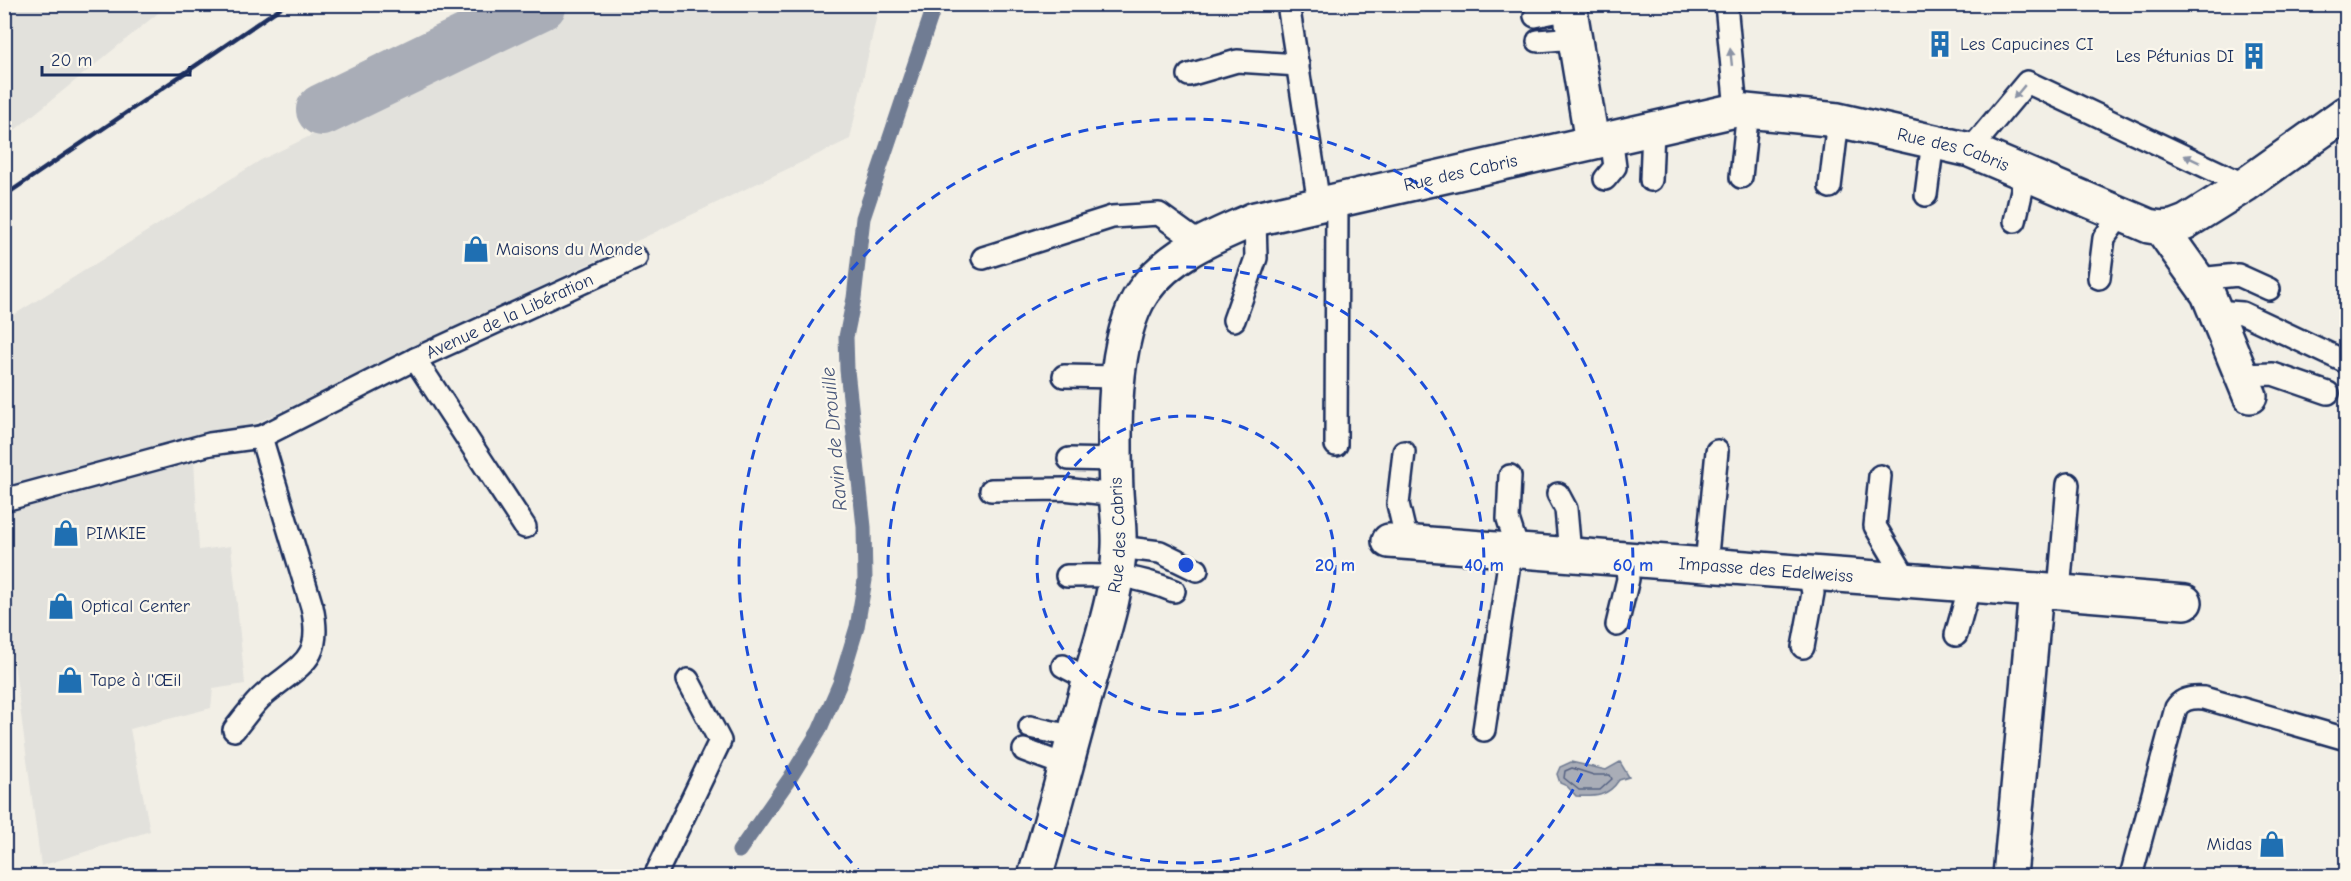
<svg xmlns="http://www.w3.org/2000/svg" width="2351" height="881" font-family="'Comic Neue',sans-serif">
	<rect width="100%" height="100%" fill="#f2efe6"/>
	<filter id="ink" filterUnits="userSpaceOnUse"><feTurbulence type="fractalNoise" baseFrequency=".0167" numOctaves="2"/><feDisplacementMap in="SourceGraphic" scale="12" xChannelSelector="R" yChannelSelector="G"/><feConvolveMatrix kernelMatrix="1 2 1 2 8 2 1 2 1" color-interpolation-filters="sRGB"/></filter>
	<g filter="url(#ink)">
		<path fill="#e2e1dc" d="M5,4H168V5L5,138Z
			M578,5H879L850,139L246,428L194,460L199,550L231,546L245,684L213,689L211,708L130,729L150,831L41,866L5,594L4,321L261,160Z"/>
		<path fill="#a9adb7" stroke="#707b93" stroke-width="1.5" d="M1571,762L1606,770L1620,762L1629,777L1619,780C1608,797 1595,797 1576,796L1567,786L1560,783L1557,774L1560,767Z"/>
		<g fill="none" stroke-linecap="round" stroke-linejoin="round">
			<path stroke="#546182" stroke-width="1.5" d="M1572,768L1594,775H1610L1612,779L1600,790H1579L1564,778L1565,771Z"/>
			<path stroke="#707b93" stroke-width="15" d="M739,851L790,778L819,731L840,683L857,627L865,580L864,527L847,370L846,337L854,298L863,218L935,4"/>
			<path stroke="#a9adb7" stroke-width="52" d="M322,110L541,4"/>
			<defs>
				<g id="service">
					<path d="M1288,4L1319,204"/>
					<path d="M1726,4L1736,110"/>
					<path d="M1535,16L1570,9"/>
					<path d="M1538,41L1574,38"/>
					<path d="M1189,75L1237,61L1298,65"/>
					<path d="M1970,150L2027,82L2245,185"/>
					<path d="M1741,177L1748,110"/>
					<path d="M1605,179L1615,167L1611,137"/>
					<path d="M1651,180L1653,129"/>
					<path d="M1830,187L1838,120"/>
					<path d="M1926,195L1933,141"/>
					<path d="M2015,221L2026,172"/>
					<path d="M983,258L1112,217L1159,214L1199,243"/>
					<path d="M2099,278L2104,238L2121,214"/>
					<path d="M2198,279L2238,275L2269,289"/>
					<path d="M2215,311L2242,313L2346,362"/>
					<path d="M1234,320L1256,258L1255,219"/>
					<path id="s1" d="M415,359L636,258"/>
					<path d="M2241,375L2273,374L2328,393"/>
					<path d="M1064,376L1118,377"/>
					<path d="M261,437L415,359L525,527"/>
					<path d="M1336,445L1337,200"/>
					<path d="M1404,452L1398,504L1407,542"/>
					<path d="M1069,459L1115,460"/>
					<path d="M1510,476L1508,519L1518,550"/>
					<path d="M1880,476L1875,526L1907,580"/>
					<path d="M991,490L1064,489L1116,495"/>
					<path d="M1558,494L1566,509L1570,554"/>
					<path d="M4,500L210,444L261,437L312,607C324,661 300,664 265,694C253,704 244,718 234,730"/>
					<path d="M1119,547L1160,552L1197,570"/>
					<path d="M1706,565L1717,451"/>
					<path d="M1067,576C1109,575 1133,574 1174,591"/>
					<path d="M2059,592L2068,484"/>
					<path d="M1617,625L1628,579L1626,559"/>
					<path d="M1956,635L1970,585"/>
					<path d="M1803,647L1813,593L1809,573"/>
					<path d="M1063,666L1090,680"/>
					<path d="M1030,727L1075,737"/>
					<path d="M1484,730L1508,570L1502,549"/>
					<path d="M1024,750L1067,766"/>
					<path d="M655,876L720,741L688,680"/>
					<path d="M2131,876L2176,708C2182,698 2193,697 2204,698L2346,739"/>
				</g>
				<g id="minor">
					<path d="M1569,4L1592,142"/>
					<path d="M2161,228L2208,294L2250,396"/>
					<path id="s2" d="M1389,541L2036,590"/>
					<path id="s3" d="M1035,876C1055,811 1071,745 1090,679C1102,637 1118,591 1119,547C1120,529 1117,510 1116,492C1114,437 1111,338 1143,292C1169,254 1215,236 1255,219L1736,110L1838,120L1970,150L2149,226L2161,228L2173,227L2186,222L2245,185L2346,113"/>
					<path d="M2010,876L2036,590L2185,602"/>
				</g>
			</defs>
			<use href="#service" stroke="#1b2f5e" stroke-width="26"/>
			<use href="#minor" stroke="#1b2f5e" stroke-width="38"/>
			<use href="#service" stroke="#fbf7ec" stroke-width="21"/>
			<use href="#minor" stroke="#fbf7ec" stroke-width="33"/>
			<path stroke="#1b2f5e" stroke-width="4.5" d="M4,196L286,4"/>
		</g>
		<defs><path id="oneway-solid" d="M-6-.8H1V-3.2L6.5 0L1 3.2V.8H-6Z" transform="scale(1.5)"/></defs>
		<g fill="#8b93a5">
			<use href="#oneway-solid" transform="translate(1731 57) rotate(-96)"/>
			<use href="#oneway-solid" transform="translate(2019 92) rotate(130)"/>
			<use href="#oneway-solid" transform="translate(2192 159) rotate(-154)"/>
		</g>
	</g>
	<g fill="none" stroke="#1d4ed8" stroke-width="3" stroke-dasharray="10 8">
		<circle cx="1186" cy="565" r="149"/>
		<circle cx="1186" cy="565" r="298"/>
		<path d="M864 876A447 447 0 1 1 1508 876"/>
	</g>
	<defs>
		<symbol id="building-bare" viewBox="-9 -9 18 18"><path d="M-4-6H4V6H1V3H-1V6H-4ZM-2.5-4.3h1.7v1.8h-1.7ZM.8-4.3h1.7v1.8H.8ZM-2.5-1h1.7V.8h-1.7ZM.8-1h1.7V.8H.8Z" fill="#1f6fb2" stroke="#fbf7ec" stroke-width="2.5" paint-order="stroke"/></symbol>
		<symbol id="shop-bare" viewBox="-9 -9 18 18"><path d="M-5-2.5h2.3a2.7 3.5 0 0 1 5.4 0H5L5.5 6h-11ZM-1.5-2.5h3a1.5 2.3 0 0 0-3 0Z" fill="#1f6fb2" stroke="#fbf7ec" stroke-width="2.5" paint-order="stroke"/></symbol>
	</defs>
	<g fill-rule="evenodd">
		<use href="#building-bare" x="1921" y="25" width="38" height="38"/>
		<use href="#building-bare" x="2235" y="37" width="38" height="38"/>
		<use href="#shop-bare" x="457" y="230" width="38" height="38"/>
		<use href="#shop-bare" x="47" y="514" width="38" height="38"/>
		<use href="#shop-bare" x="42" y="587" width="38" height="38"/>
		<use href="#shop-bare" x="51" y="661" width="38" height="38"/>
		<use href="#shop-bare" x="2253" y="825" width="38" height="38"/>
	</g>
	<g text-anchor="middle" dominant-baseline="central" stroke-width="4.5" stroke-linejoin="round" paint-order="stroke">
		<g font-size="18" fill="#1b2f5e" stroke="#fbf7ec" text-anchor="start">
			<text x="1960" y="44">Les Capucines CI</text>
			<text x="2234" y="56" text-anchor="end">Les Pétunias DI</text>
			<text x="496" y="249">Maisons du Monde</text>
			<text x="86" y="533">PIMKIE</text>
			<text x="81" y="606">Optical Center</text>
			<text x="90" y="680">Tape à l'Œil</text>
			<text x="2252" y="844" text-anchor="end">Midas</text>
		</g>
		<g font-size="18" fill="#1b2f5e" stroke="#fbf7ec">
			<text stroke="none"><textPath href="#s3" startOffset="1450">Rue des Cabris</textPath></text>
			<text stroke="none"><textPath href="#s3" startOffset="946">Rue des Cabris</textPath></text>
			<text stroke="none"><textPath href="#s1" startOffset="104">Avenue de la Libération</textPath></text>
			<text stroke="none"><textPath href="#s3" startOffset="352">Rue des Cabris</textPath></text>
			<text stroke="none"><textPath href="#s2" startOffset="378">Impasse des Edelweiss</textPath></text>
		</g>
		<g font-size="20" font-style="italic" fill="#465579" stroke="#fbf7ec">
			<text transform="translate(834 439) rotate(-95)">Ravin de Drouille</text>
		</g>
	</g>
	<circle cx="1186" cy="565" r="9" fill="#1d4ed8" stroke="#fbf7ec" stroke-width="3"/>
	<g font-size="18" text-anchor="middle" font-weight="bold" fill="#1d4ed8" stroke="#fbf7ec" stroke-width="4.5" stroke-linejoin="round" paint-order="stroke">
		<text x="1335" y="571">20 m</text>
		<text x="1484" y="571">40 m</text>
		<text x="1633" y="571">60 m</text>
	</g>
	<rect width="2351" height="881" fill="none" stroke="#fbf7ec" stroke-width="24"/>
	<rect x="12" y="12" width="2327" height="857" fill="none" stroke="#1b2f5e" stroke-width="2" filter="url(#ink)"/>
	<path d="M42 66v9h148v-9" fill="none" stroke="#1b2f5e" stroke-width="3"/>
	<text x="51" y="66" font-size="18" fill="#1b2f5e" stroke="#fbf7ec" stroke-width="4.5" paint-order="stroke">20 m</text>
</svg>
